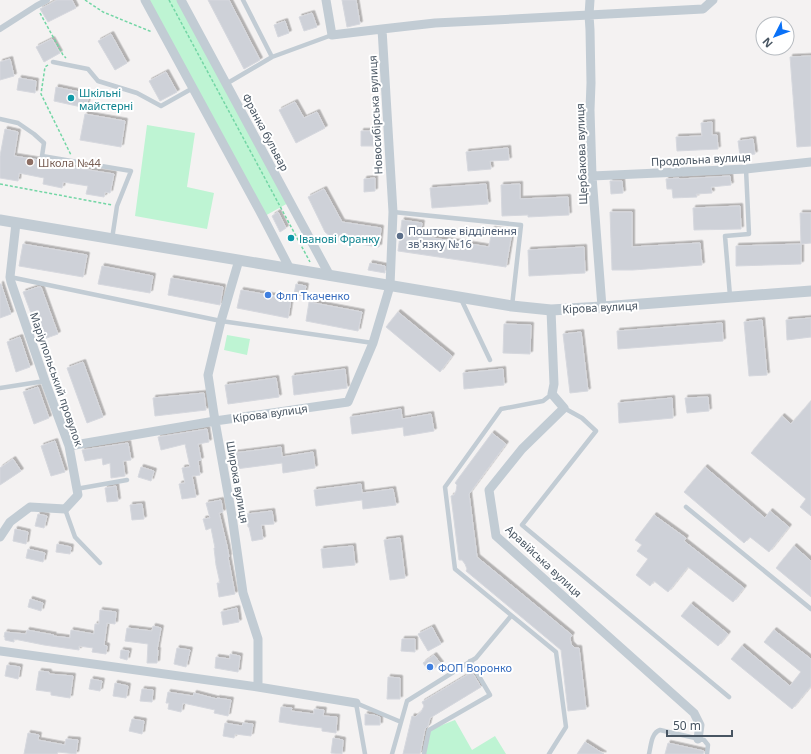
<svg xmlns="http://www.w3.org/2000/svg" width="811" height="754" font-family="'Noto Sans',sans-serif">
	<defs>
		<filter id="shadow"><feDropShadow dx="2.5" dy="-2.5" stdDeviation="0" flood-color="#0004"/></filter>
	</defs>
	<rect width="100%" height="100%" fill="#f4f2f2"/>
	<path fill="#bef4d3" d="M145,0H181L290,202L263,217Z
		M147,125L195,133L187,187L214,193L207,229L135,216Z
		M227,335L250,339L247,355L224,350Z
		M455,720L472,750L495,736L506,754H424L429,730Z"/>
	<path fill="#ced1d8" stroke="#d6d8de" filter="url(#shadow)" d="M57,0H72L76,8L48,22L40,9Z
		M208,0H229L260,60L244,69Z
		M342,0H356L360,24L347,27Z
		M312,13L317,27L304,31L299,17Z
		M285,21L289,33L278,37L274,25Z
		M111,34L127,63L115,70L98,41Z
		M52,39L60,53L44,62L36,47Z
		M811,56V146L797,147L790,57Z
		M10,59L14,76L0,80V62Z
		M166,72L177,92L160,101L149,81Z
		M19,78L36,81L35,93L17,90Z
		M56,87L89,94L86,108L54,101Z
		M295,102L304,118L317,112L325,128L296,143L279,110Z
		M85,114L125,121L121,147L80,140Z
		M712,122V135H717L718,149L677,151L676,137L702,136L701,123Z
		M5,129L18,132L14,156L70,165V167L114,174L110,193L105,192L104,197L86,194L88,186L63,182L62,188L43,184L44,178L19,173L18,181L0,178V156Z
		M361,131H374V146H361Z
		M753,139L755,154L740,156L738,141Z
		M508,148L509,160L490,161L491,169L468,171L466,152Z
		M730,176L731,185L711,187L712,193L696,194L697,197L673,198L672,189H667L666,179L679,178L680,179Z
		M375,178V191L364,192V179Z
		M610,181H622L623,193L611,194Z
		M486,184L488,204L432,208L430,188Z
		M520,184V199L568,197L569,215L528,217V215L502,216L501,185Z
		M324,189L342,222L381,228L379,247L344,242L333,239L325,232L308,197Z
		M740,206L741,229L694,230L693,208Z
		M278,212L286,228L280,232L272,216Z
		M610,212H632V247L700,243L702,265L633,270H612Z
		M800,213H811V243L801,244Z
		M402,220L422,223L420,236L489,247L492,229L512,232L506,267L398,251Z
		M23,244L87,255L83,277L19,266Z
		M801,244V264L736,266V246Z
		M584,247L585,273L529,276L528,250Z
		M370,263L385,266V273L368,270Z
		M102,266L153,276L150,293L98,284Z
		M171,278L223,287L220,305L168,295Z
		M0,284H1L11,314L0,318Z
		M296,284L306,286L304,296L294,294Z
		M38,287H41L58,334L41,340L23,292Z
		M241,290L291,299L288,318L237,308Z
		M309,302L362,312L358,331L306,321Z
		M398,312L452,356L440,372L386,327Z
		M811,318V337L787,340L786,320Z
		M762,320L767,375L749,376L744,322Z
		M722,323L723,341L618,349L617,331Z
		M504,324L531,325L530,354L503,353Z
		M581,332L588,391L570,393L563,334Z
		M20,337L30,367L16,372L7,342Z
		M83,362L103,417L87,423L67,368Z
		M345,369L347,388L294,395L292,376Z
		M503,369L504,385L464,389L463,373Z
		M276,378L279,397L228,404L225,385Z
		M38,387L49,418L34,424L23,392Z
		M204,393L206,410L155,416L153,398Z
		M708,397L709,411L687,413L685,398Z
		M672,398L673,418L619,423L618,403Z
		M811,401V516L800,507L806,499L751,453L782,416L791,424Z
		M401,409L402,419L431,414L434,431L404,436L403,427L352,434L350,417Z
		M207,429L209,442L198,444L201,460L198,461L200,475L192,476L196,497L182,499L179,484L185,483L182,468L190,467L185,444L161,450L158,437Z
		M492,433L506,444L469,494L477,557L572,635L570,638L571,644L575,648H579L586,709L568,711L561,650L466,571L467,569L465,564L462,560H459L451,496L454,495L456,491L457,485L455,483Z
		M55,441L65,472L51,476L41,446Z
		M128,443L131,460L123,461L125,476L111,478L110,463L103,465L102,458L85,461L82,450Z
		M281,447L282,457L313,452L315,468L283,473L282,463L236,469L234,453Z
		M13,459L21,471L0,485V468Z
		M141,467L154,471L151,481L138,477Z
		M705,467L765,518L770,511L789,527L769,552L750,537L744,543L684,492Z
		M361,484L362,493L393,489L396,505L363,509L362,500L316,506L314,490Z
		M116,486L118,501L107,502L105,488Z
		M221,500L223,512L219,513L227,546L229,557H228L235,594L219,597L217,583H220L216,565L214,548H215L211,528L206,530L203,519L210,518L206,503Z
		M142,504L144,519L132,520L130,505Z
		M272,511L274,524L261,525L263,539L252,541L249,527H248L247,514Z
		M38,514L47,516L44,528L35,526Z
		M654,515L686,538L684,541L744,588L733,602L688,567L668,592L654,581L650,586L636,575L648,559L637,551L642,545L635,540Z
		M15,529L28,532L26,544L13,541Z
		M400,538L405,578L390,580L384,540Z
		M57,544L71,547L70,554L56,552Z
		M353,546L355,565L323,568L321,549Z
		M794,546L811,561V597L776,568Z
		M28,549L45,553L43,562L26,558Z
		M30,599L43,603L41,611L28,607Z
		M691,604L728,634L718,646L681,616Z
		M237,608L239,622L223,625L221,612Z
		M100,610L116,612L115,624L107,623L104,645L107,646L106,654L92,652L93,648L79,646V650L44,645L14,639V642L5,640V637H4L5,632L26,634L27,630L54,635L53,636L70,638L71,630L94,634L95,624H99Z
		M153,626L161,628L157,650H158L157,663H147L148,644L125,641L127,628L152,631Z
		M432,627L441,644L428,651L418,634Z
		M774,630L811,659V686L792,709L731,659L742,646L790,686L801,672L764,642Z
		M402,639H415V652L401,651Z
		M177,648L190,650L186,667L174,664Z
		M121,650L129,651L127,660L120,658Z
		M230,654L240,656L238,672L215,668L216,657L230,659Z
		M434,655L441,664L429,672L423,663Z
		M7,665L20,667L18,679L5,676Z
		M39,671L49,672V674L73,676L70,698L51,695V692L36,690Z
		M472,672L481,687L430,718L428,726L425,729L420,754H403L412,716L415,717L421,712L424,706L422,702Z
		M388,677L400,678V699H387Z
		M91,679L102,681L100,691L89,689Z
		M115,683L128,686L126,698L113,696Z
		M142,689L153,690L152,702L140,701Z
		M168,692L193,696L194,693L217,699V698L231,700L228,716L214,713L215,710L183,703L181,712L168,709L169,703H166Z
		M281,707L292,708L291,711L314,714V709L324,710L323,716L337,717L336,733L322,731V728L298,725L279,722Z
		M365,714L374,715L380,717V725H365Z
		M132,719L144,721L142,734L129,731Z
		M225,723L242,726L243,723L253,724L251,736L235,734L234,738L223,736Z
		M28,733L39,735L38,740L65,745L66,739L78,740L76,754L58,752L57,754H24Z
		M333,738L343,740L342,754L331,753Z
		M585,742L604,754H577Z
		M668,743L704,751L703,754H665Z"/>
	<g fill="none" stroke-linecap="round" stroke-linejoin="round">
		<path stroke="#73d6a5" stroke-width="1.5" stroke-dasharray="3 2" stroke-linecap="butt" d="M85,0L103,12L152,32
			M169,0L310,262
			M40,13L63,55L66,58
			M48,65L45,67L41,94L71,155
			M0,184L112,205"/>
		<path stroke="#c2ccd4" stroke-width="4.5" d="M243,0L272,57
			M53,62L88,69L98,81L137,93L161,106L193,88
			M226,84L272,57L332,35
			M0,119L18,123L34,134L44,143L42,156L131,171L117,206L112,239
			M393,212L521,225L512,306
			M10,277L221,321L373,343
			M730,296L725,236L749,234L746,169
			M461,299L490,360
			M0,388L45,381
			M564,408L582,418L596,431L522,525L729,697
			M76,489L127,480
			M686,507L811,609
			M65,509L75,537L100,563
			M356,703L365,754
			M356,703L401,722
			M392,754L407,701L476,658L511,616
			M424,754L429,730L490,695L470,661
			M549,754L566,727L556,652L455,569L445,487L501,409L543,401L552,394
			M649,754C651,746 651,733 660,730L704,740L708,745L707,754"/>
		<path stroke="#c2ccd4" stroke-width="6" d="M0,29L36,6L47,0"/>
		<path stroke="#c2ccd4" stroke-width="9" d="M145,0L263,217L290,269
			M181,0L330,276
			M590,0L589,15L590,30L591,83L590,110L592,176L602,307
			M382,29L435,23L532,18L703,9L713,0
			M592,176L746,169L811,162
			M239,260L221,321L208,375L215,421L232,516L243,593L258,639V687
			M551,310L554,384L552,394L564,408L522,449L489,490L496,536L694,713L700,725L698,739
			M69,446L215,421L348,402L373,343L390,286L393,212L382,29L332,35L326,0
			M0,537L10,522L30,507L65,509L78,495L69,446L45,381L11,282L10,277L16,223
			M0,651L258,687L356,703"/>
		<path stroke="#c2ccd4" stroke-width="11" d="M0,220L512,306L551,310L602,307L811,291"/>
	</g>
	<g fill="#0f9aa8" stroke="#fff" stroke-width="1.5">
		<circle cx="71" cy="98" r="4"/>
		<circle cx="291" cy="238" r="4"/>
	</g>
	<circle fill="#8d6e63" stroke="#fff" stroke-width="1.5" cx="30" cy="162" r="4"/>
	<circle fill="#5c6f8a" stroke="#fff" stroke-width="1.5" cx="400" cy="236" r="4"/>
	<g fill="#3f7fe0" stroke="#fff" stroke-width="1.5">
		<circle cx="268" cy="295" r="4"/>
		<circle cx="430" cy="667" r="4"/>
	</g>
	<g text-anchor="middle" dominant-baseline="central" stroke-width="4" stroke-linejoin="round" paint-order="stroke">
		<g font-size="11" fill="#0d838f" stroke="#fff" text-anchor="start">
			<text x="79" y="92">Шкільні<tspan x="79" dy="13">майстерні</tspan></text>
			<text x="299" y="238">Іванові Франку</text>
		</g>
		<g font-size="11" fill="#485562" stroke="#fff">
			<text transform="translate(375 115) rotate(-93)">Новосибірська вулиця</text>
			<text transform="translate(266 132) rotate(62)">Франка бульвар</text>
			<text transform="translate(581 154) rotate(-92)">Щербакова вулиця</text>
			<text transform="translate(701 159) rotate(-3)">Продольна вулиця</text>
			<text transform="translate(600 307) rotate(-3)">Кірова вулиця</text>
			<text transform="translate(57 379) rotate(71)">Маріупольський провулок</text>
			<text transform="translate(270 413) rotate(-8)">Кірова вулиця</text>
			<text transform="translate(238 482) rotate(80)">Широка вулиця</text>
			<text transform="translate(544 561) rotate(43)">Аравійська вулиця</text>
		</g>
		<g font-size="11" fill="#785e54" stroke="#fff" text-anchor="start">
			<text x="38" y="162">Школа №44</text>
		</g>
		<g font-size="11" fill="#4e5e75" stroke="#fff" text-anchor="start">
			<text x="408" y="230">Поштове відділення<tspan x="408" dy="13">зв'язку №16</tspan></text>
		</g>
		<g font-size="11" fill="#366cbe" stroke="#fff" text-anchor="start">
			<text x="276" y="295">Флп Ткаченко</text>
			<text x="438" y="667">ФОП Воронко</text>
		</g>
	</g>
	<g transform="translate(775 36) rotate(228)"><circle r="19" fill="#ffffff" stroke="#b6bbc0"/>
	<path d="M0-3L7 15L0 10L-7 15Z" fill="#0a71f7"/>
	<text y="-6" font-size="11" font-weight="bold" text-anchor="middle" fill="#485562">N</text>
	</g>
	<path d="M667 730v6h65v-6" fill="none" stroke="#485562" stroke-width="2"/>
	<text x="673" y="730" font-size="12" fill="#485562" stroke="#ffffff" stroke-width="3" paint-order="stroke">50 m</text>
</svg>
